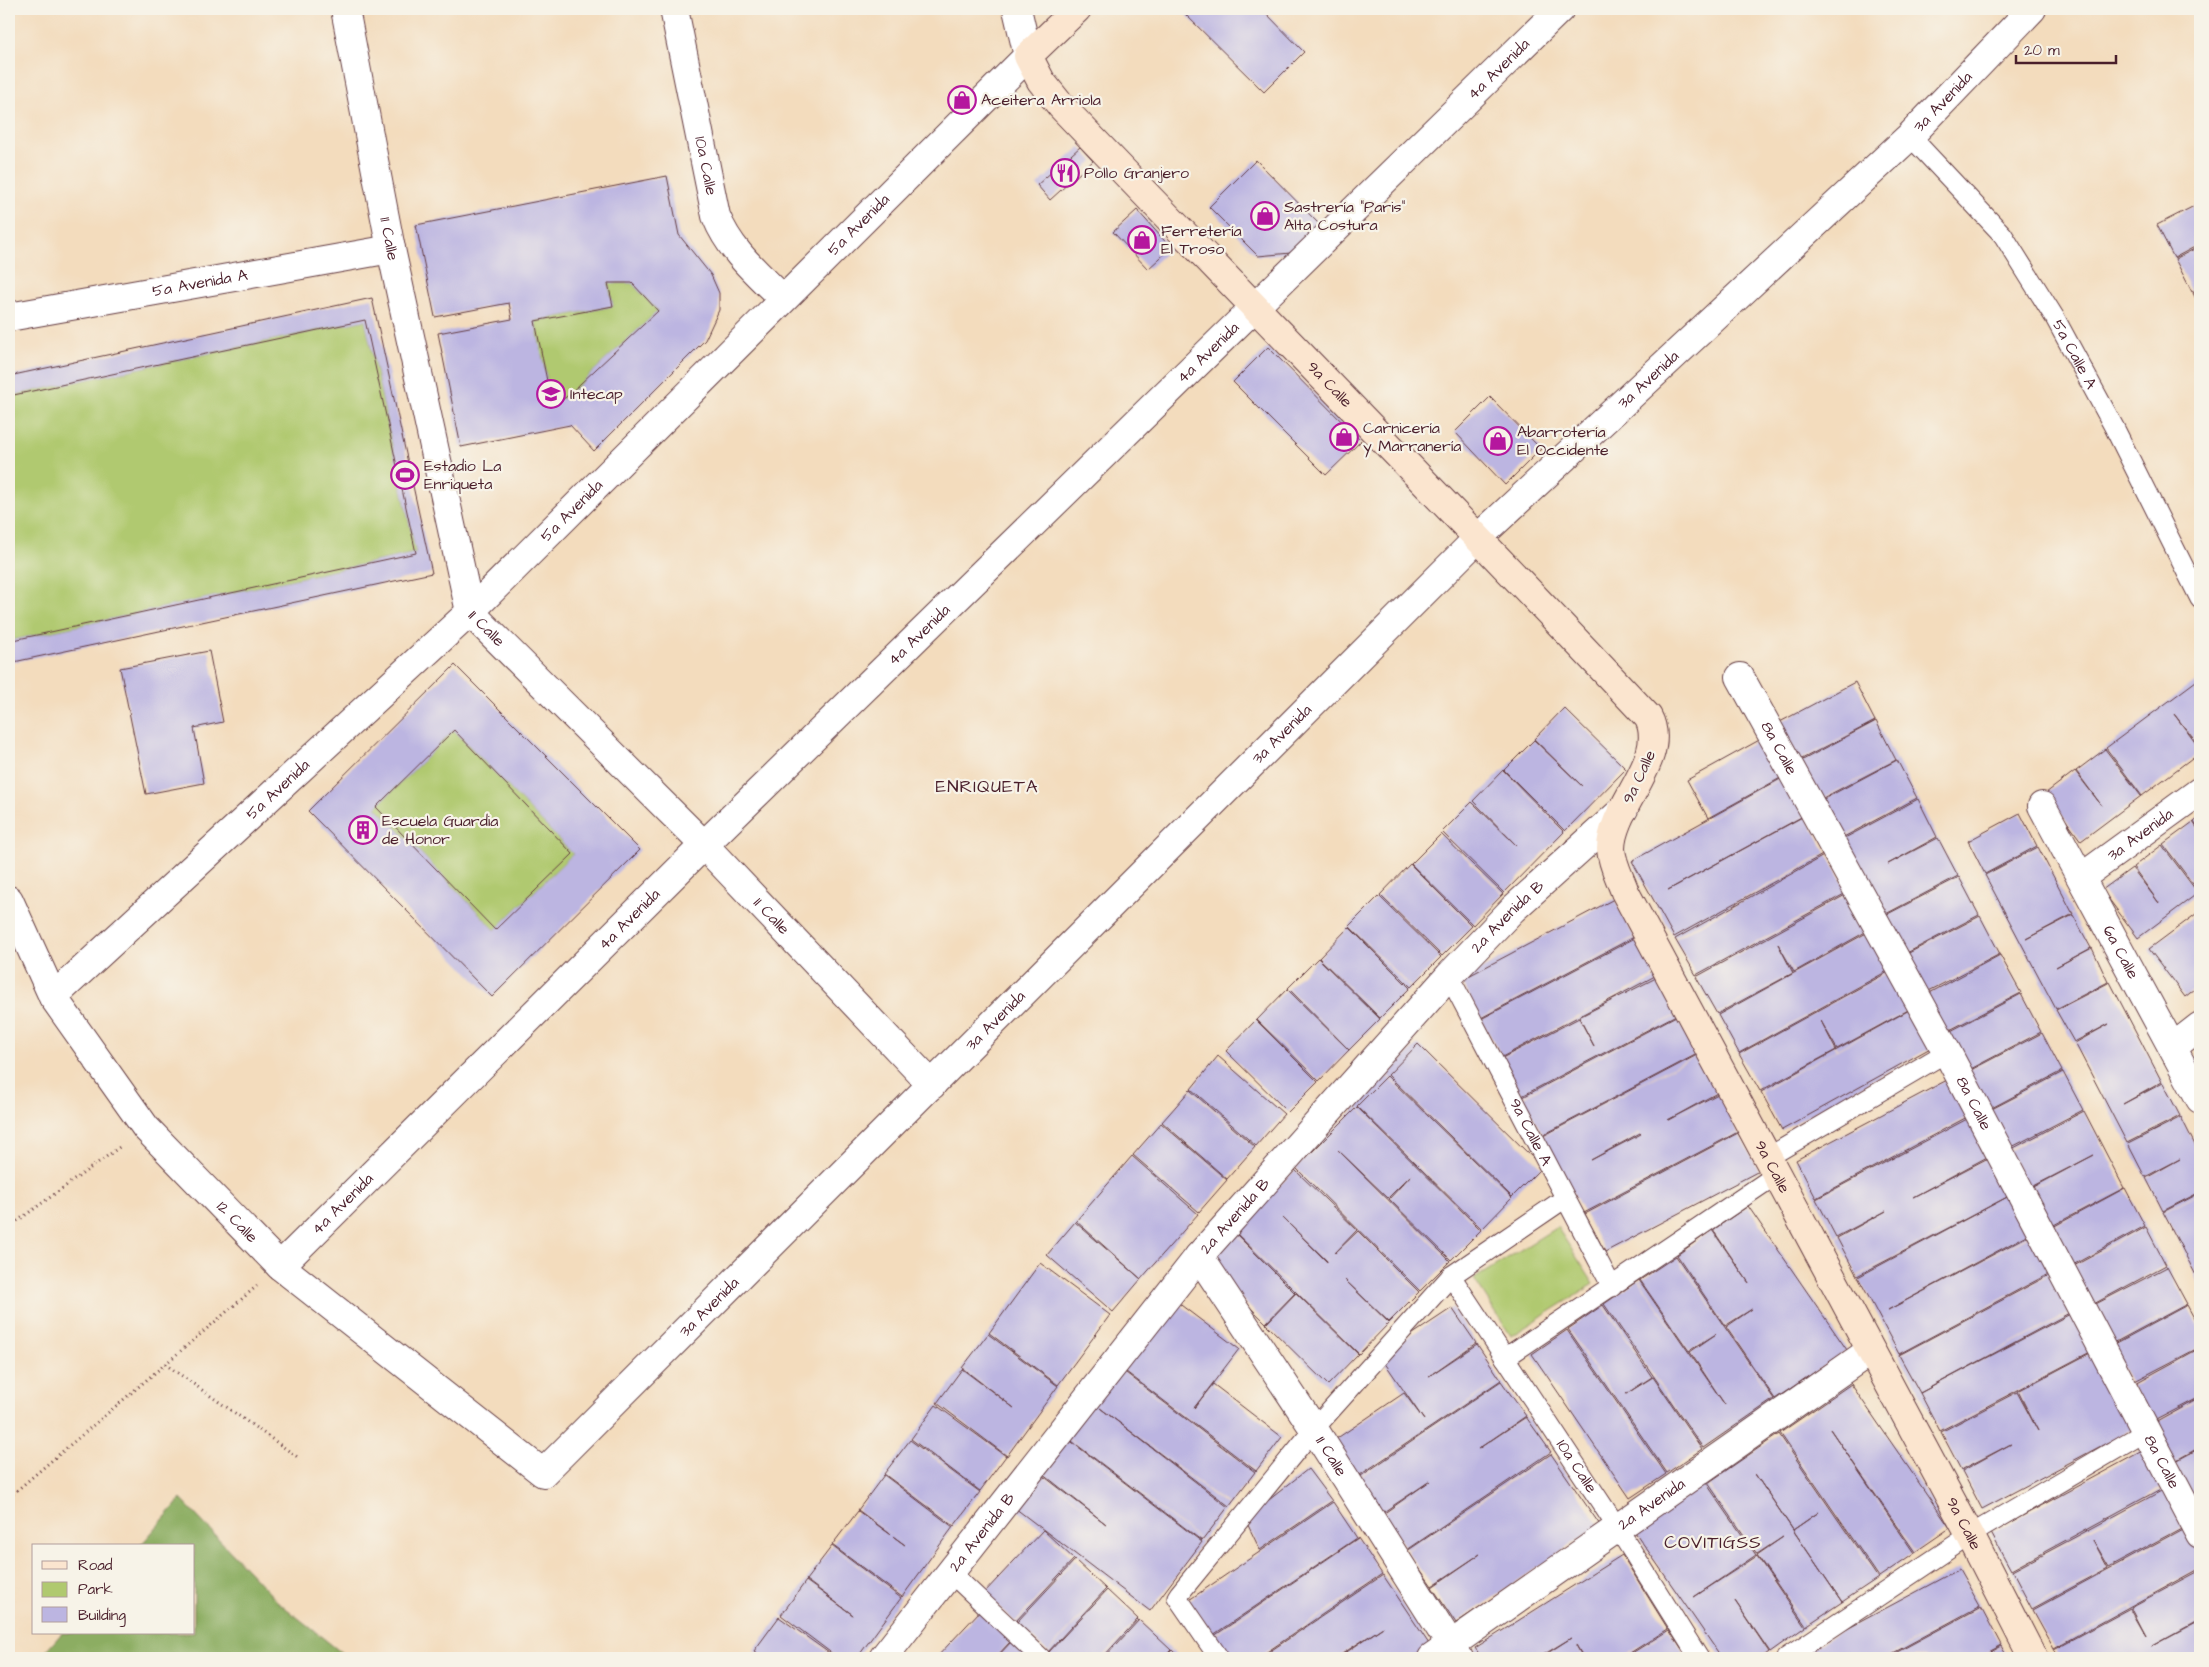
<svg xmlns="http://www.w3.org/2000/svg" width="2209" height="1667" font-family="'Architects Daughter',sans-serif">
	<rect width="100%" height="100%" fill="#f7f3e8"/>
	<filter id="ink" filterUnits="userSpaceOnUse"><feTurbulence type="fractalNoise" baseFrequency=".02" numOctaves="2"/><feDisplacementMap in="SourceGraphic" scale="10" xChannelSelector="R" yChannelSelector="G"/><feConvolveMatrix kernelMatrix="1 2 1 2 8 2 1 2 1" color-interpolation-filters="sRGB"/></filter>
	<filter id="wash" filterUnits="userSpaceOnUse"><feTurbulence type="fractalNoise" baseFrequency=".0096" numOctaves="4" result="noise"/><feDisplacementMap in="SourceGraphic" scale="20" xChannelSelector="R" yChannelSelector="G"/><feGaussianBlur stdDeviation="1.12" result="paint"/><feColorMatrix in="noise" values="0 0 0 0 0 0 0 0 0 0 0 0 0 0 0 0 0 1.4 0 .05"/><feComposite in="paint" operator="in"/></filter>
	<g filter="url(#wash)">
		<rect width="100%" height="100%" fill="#f3dcbd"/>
		<path fill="#b0c96f" stroke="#7d744d" d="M608,283H632L658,311L565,398L551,401L535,321L613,306Z
			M365,320L416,553L9,641V396Z
			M454,730L573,854L495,930L376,807Z
			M1557,1227L1594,1284L1511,1336L1474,1279Z"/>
		<path fill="#8cad62" stroke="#6b6646" d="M181,1499L277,1601L348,1658H40L62,1633H194V1546H140Z"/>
		<g id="blocks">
			<path fill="#bcb5e1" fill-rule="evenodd" d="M1180,9H1262L1304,52L1264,92Z
				M1080,147L1093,161L1050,200L1037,185Z
				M1256,160L1320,225L1291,253L1258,256L1209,207Z
				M667,176L679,235L711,275L719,293V310L705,340L594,451L570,425L461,447L438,333L512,319L509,303L435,317L416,225ZM608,283H632L658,311L565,398L551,401L535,321L613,306Z
				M2200,203V244L2174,258L2157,225Z
				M1137,210L1171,248L1148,269L1113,232Z
				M2200,246V288L2192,292L2175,259Z
				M2200,289V307L2193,293Z
				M372,298L432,573L9,663V641L416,553L365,320L9,396V376Z
				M1268,347L1361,441L1326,475L1233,382Z
				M1490,397L1541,449L1505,485L1455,432Z
				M209,651L223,722L194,728L204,783L146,794L120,668Z
				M455,665L640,850L492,997L308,811ZM454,730L573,854L495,930L376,807Z
				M2200,678V747L2174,714L2200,749V752L2142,796L2106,748Z
				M1855,682L1875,721L1798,761L1778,723Z
				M1564,708L1626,769L1565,831L1504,770L1534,740L1582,786L1534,739Z
				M1876,721L1896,760L1819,800L1799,762Z
				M1763,738L1784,776L1708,818L1687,780Z
				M2105,749L2141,796L2081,841L2046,793L2075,771L2102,806L2076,771Z
				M1897,760L1917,798L1840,839L1820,801Z
				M1503,770L1564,832L1504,893L1442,832L1472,802L1516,845L1473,801Z
				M1784,777L1805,815L1668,890L1806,815L1826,853L1674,937L1632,861Z
				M1918,799L1937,837L1888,864L1938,838L1958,876L1882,916L1841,840Z
				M2020,813L2037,846L1985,874L1968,841Z
				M2200,817V831L2194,822Z
				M2193,822L2200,832L2199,892L2163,844Z
				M1441,834L1503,894L1473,925L1411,864Z
				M2162,845L2198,893L2138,938L2102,890L2132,868L2159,903L2133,867Z
				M2038,847L2073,914L2026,939L2073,915L2091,948L2056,967L2092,948L2108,982L2056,1009L1985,875Z
				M1827,854L1848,892L1696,975L1675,939Z
				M1410,864L1472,926L1442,956L1380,895Z
				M1959,877L1979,915L1903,955L1882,917Z
				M1849,893L1869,930L1794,972L1778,944L1793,973L1717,1014L1696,977Z
				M1379,896L1441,957L1411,987L1349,926Z
				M1614,899L1634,937L1481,1018L1461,980Z
				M2200,911V985L2185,997L2149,949Z
				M1980,916L2000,954L1923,994L1903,956Z
				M1349,927L1410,988L1380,1018L1319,958Z
				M1870,931L1891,969L1739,1053L1718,1015Z
				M1635,938L1655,976L1502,1057L1481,1019Z
				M2000,955L2021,993L1944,1033L1924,996Z
				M1318,958L1380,1019L1349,1050L1288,988Z
				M1892,970L1912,1008L1837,1049L1821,1021L1836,1050L1760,1091L1739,1054Z
				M1656,978L1676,1015L1522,1096L1502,1058L1579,1018L1594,1046L1579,1017Z
				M2110,982L2162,1082L2123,1104L2163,1083L2180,1116L2127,1143L2075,1043L2109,1024L2074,1042L2056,1010Z
				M1287,989L1349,1050L1319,1081L1257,1020Z
				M2021,994L2041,1032L1965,1072L1945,1034Z
				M1913,1008L1934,1046L1782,1130L1761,1092Z
				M1676,1016L1697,1054L1543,1135L1523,1097Z
				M1256,1020L1318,1082L1288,1112L1226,1051Z
				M2042,1033L2062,1071L1986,1111L1965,1073Z
				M1418,1044L1542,1167L1512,1197L1388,1075Z
				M2200,1054V1068L2194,1059Z
				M1697,1055L1717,1093L1668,1120L1718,1094L1738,1132L1584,1213L1543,1136ZM1640,1133L1641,1134L1591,1160Z
				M1218,1056L1284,1114L1256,1146L1191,1089Z
				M2063,1072L2083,1110L2006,1150L1986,1112Z
				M1387,1076L1512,1198L1482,1229L1357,1106Z
				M1949,1079L1969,1116L1816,1198L1796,1160Z
				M1190,1090L1255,1147L1227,1179L1162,1122Z
				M1357,1107L1481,1230L1451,1260L1389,1199L1412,1174L1388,1198L1338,1150L1450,1261L1420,1291L1296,1168Z
				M2084,1111L2124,1188L2048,1228L2028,1190L2094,1155L2028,1189L2008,1151Z
				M2181,1117L2200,1155V1192L2163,1211L2146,1178L2180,1159L2145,1177L2128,1144Z
				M1969,1118L1989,1156L1913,1197L1990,1157L2011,1195L1857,1276L1837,1238L1886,1211L1836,1237L1816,1199Z
				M1161,1123L1227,1180L1199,1212L1133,1155Z
				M1738,1133L1759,1171L1605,1252L1585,1214Z
				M1132,1156L1198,1214L1141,1279L1076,1221Z
				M1295,1170L1357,1230L1335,1253L1358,1231L1419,1292L1389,1322L1345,1280L1389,1323L1359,1354L1234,1231ZM1283,1218L1327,1261V1262Z
				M2125,1188L2145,1226L2069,1267L2049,1229Z
				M2200,1193V1283L2163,1212Z
				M2011,1195L2031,1233L1888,1310L2032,1234L2052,1272L1899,1354L1858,1277Z
				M1748,1206L1847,1350L1775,1399L1726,1327L1752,1309L1725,1326L1677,1255L1712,1230L1749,1283L1713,1230Z
				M1075,1222L1141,1279L1113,1312L1047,1255Z
				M2146,1227L2166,1265L2090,1306L2070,1268Z
				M1234,1232L1295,1293L1266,1323L1204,1262Z
				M1676,1256L1774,1399L1703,1448L1604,1304L1639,1280L1725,1405L1690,1352L1716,1334L1689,1351L1640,1280Z
				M1040,1263L1110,1315L1058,1385L989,1333Z
				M2167,1267L2187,1304L2110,1345L2090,1307Z
				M2053,1273L2073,1311L1920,1393L1899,1355Z
				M1296,1293L1358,1354L1328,1385L1266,1324Z
				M1169,1296L1239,1349L1194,1408L1213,1384L1282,1437L1256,1471L1117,1365Z
				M1603,1305L1652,1377L1626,1394L1653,1377L1702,1449L1667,1473L1568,1329Z
				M2187,1305L2200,1329V1347L2131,1383L2111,1346Z
				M1452,1308L1476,1343L1429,1376L1477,1344L1501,1380L1357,1477L1333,1441L1404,1393L1424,1420L1380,1356Z
				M2074,1312L2094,1350L1940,1431L1920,1393Z
				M1567,1330L1666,1474L1630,1498L1532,1354Z
				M988,1334L1058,1386L1007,1456L937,1403L962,1369L1014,1408L962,1368Z
				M2200,1348V1397L2152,1422L2132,1385Z
				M2094,1351L2135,1428L1982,1509L1962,1471L2011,1444L1961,1470L1941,1432L2017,1392L2038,1431L2018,1391Z
				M1117,1366L1255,1472L1229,1506L1100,1408L1228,1507L1202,1541L1064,1435Z
				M1501,1381L1526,1416L1478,1449L1526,1417L1551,1452L1407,1550L1383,1514L1430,1481L1382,1513L1358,1478Z
				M1851,1384L1950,1528L1915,1552L1830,1429L1914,1553L1879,1577L1780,1433Z
				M2200,1398V1447L2173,1462L2153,1424Z
				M936,1405L1006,1456L980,1491L911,1439Z
				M1779,1434L1878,1578L1842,1602L1793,1530L1819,1512L1793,1530L1755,1474L1842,1602L1806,1626L1757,1555L1783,1537L1757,1554L1708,1483Z
				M1064,1436L1202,1542L1150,1611L1011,1505L1037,1471L1106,1524L1038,1470Z
				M910,1440L980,1492L954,1526L884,1474Z
				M2200,1448V1497L2194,1500L2174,1462Z
				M2144,1450L2164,1487L2011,1570L1991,1533Z
				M1551,1454L1600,1525L1456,1623L1432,1587L1480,1554L1432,1586L1407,1551Z
				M1308,1469L1332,1501L1260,1550L1245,1519Z
				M884,1475L953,1527L902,1597L832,1545L858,1511L905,1545L858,1510Z
				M1706,1483L1756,1555L1694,1597L1757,1556L1805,1627L1770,1652L1735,1601L1769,1652L1761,1658H1722L1635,1532Z
				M2165,1489L2185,1526L2109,1567L2093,1540L2108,1568L2032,1609L2012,1571Z
				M1333,1502L1357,1538L1213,1635L1189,1600Z
				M2186,1527L2200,1554V1568L2054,1648L2033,1610Z
				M1043,1530L1074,1559L1015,1622L984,1593Z
				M1358,1538L1382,1574L1258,1658H1229L1214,1636Z
				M832,1546L901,1598L857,1658H838L781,1615L806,1581L853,1615L806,1580Z
				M1622,1555L1668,1629L1622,1658H1584L1576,1645L1583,1658H1540L1571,1638L1538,1658H1482L1475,1648Z
				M1075,1560L1106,1589L1048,1652L1016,1623Z
				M1959,1569L1980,1606L1884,1658H1810L1806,1651Z
				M2200,1570V1619L2151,1646L2200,1620V1658H2059L2054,1649L2130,1608L2146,1636L2131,1607Z
				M1383,1575L1431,1647L1414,1658H1338L1383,1627L1336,1658H1260Z
				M1107,1590L1138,1619L1102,1658H1054L1048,1653Z
				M1981,1607L2001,1645L1976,1658H1886Z
				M980,1611L1011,1641L995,1658H936Z
				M779,1617L836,1658H764L754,1651Z
				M1139,1620L1171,1650L1163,1658H1104Z
				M1669,1630L1687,1658H1624Z
				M1012,1641L1030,1658H996Z
				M2001,1646L2008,1658H1978Z
				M1172,1650L1180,1658H1164Z"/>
		</g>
	</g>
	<g filter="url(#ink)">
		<use href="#blocks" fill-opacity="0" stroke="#633b41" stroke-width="1"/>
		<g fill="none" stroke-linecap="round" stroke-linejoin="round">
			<defs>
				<g id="lane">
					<path id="s1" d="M1910,136L2003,235L2055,318L2114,427L2200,599"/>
					<path id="s2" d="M1449,976L1612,1287"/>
					<path d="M1767,1158L1947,1052"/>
					<path id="s3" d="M1451,1276L1617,1527L1699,1658"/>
					<path d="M1505,1358L1776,1175"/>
					<path d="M950,1572L1041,1658"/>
					<path d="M1219,1658L1177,1597L1179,1594L1314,1429L1451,1276L1564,1199"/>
					<path d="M1786,1658L1970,1535L2147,1431"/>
				</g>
				<g id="street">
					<path id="s4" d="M345,9L391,249L470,612L704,845L932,1085"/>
					<path id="s5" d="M674,9L716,216C730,251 757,273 783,299"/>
					<path id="s6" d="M9,317L391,249"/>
					<path id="s7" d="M1740,677L1947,1052L2200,1534"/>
					<path id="s8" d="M2042,806L2200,1099"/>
					<path id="s9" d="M2082,877L2200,791"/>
					<path id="s10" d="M9,900L53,997L146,1128L280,1266L543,1473L1479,537L1910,136L2032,9"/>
					<path id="s11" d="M53,997L470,612L1028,56L1017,9"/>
					<path d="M2173,1047L2200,1026"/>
					<path id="s12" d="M1199,1256L1314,1429L1459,1658"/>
					<path id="s13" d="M280,1266L704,845L1560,9"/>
					<path id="s14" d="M883,1658L1199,1256L1449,976L1513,909L1624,809"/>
					<path id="s15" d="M1432,1658L1870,1351"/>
				</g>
				<g id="secondary">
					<path id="s16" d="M1077,9L1028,56L1041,81L1061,106C1256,310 1455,511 1648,717C1670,758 1611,806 1611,849C1612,864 1620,878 1625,892L1970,1535L2033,1658"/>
				</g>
			</defs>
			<use href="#lane" stroke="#633b41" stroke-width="21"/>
			<use href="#street" stroke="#633b41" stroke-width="30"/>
			<use href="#secondary" stroke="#633b41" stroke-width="30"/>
			<path stroke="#633b41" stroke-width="3" stroke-dasharray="1 4" stroke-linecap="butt" d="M9,1227L121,1146
				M165,1364L299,1458
				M9,1497L257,1286"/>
			<use href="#lane" stroke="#fff" stroke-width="19"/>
			<use href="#street" stroke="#fff" stroke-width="28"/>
			<use href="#secondary" stroke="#fbe5cf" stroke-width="28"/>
		</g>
	</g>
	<defs>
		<symbol id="shop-ring" viewBox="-11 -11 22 22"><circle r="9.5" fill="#f7f3e8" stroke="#b5179e" stroke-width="1.5"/><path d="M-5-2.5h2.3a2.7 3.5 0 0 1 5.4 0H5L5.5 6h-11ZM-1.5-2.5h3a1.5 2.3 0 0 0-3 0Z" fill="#b5179e"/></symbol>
		<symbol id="restaurant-ring" viewBox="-11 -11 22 22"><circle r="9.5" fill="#f7f3e8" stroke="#b5179e" stroke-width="1.5"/><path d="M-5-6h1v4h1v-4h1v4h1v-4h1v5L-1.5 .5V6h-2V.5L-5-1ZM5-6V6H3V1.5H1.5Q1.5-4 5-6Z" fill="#b5179e"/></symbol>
		<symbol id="university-ring" viewBox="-11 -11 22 22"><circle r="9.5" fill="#f7f3e8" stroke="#b5179e" stroke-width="1.5"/><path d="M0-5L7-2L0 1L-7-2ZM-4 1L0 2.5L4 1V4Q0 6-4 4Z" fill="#b5179e"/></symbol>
		<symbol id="stadium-ring" viewBox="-11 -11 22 22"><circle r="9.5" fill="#f7f3e8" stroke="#b5179e" stroke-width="1.5"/><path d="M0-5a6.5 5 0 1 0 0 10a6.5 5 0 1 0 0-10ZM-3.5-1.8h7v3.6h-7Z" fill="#b5179e"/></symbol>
		<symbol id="building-ring" viewBox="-11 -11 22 22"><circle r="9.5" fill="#f7f3e8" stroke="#b5179e" stroke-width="1.5"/><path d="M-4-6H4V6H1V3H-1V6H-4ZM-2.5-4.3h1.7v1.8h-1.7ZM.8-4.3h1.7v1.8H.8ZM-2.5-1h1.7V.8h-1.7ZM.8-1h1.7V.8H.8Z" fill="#b5179e"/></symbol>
	</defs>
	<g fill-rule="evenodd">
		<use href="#shop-ring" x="946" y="84" width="32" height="32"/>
		<use href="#restaurant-ring" x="1049" y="157" width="32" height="32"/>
		<use href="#shop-ring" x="1249" y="200" width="32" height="32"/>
		<use href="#shop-ring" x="1126" y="224" width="32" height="32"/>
		<use href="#university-ring" x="535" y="378" width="32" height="32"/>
		<use href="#shop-ring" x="1328" y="421" width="32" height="32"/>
		<use href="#shop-ring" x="1482" y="425" width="32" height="32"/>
		<use href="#stadium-ring" x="389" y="459" width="32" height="32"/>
		<use href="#building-ring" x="347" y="814" width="32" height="32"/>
	</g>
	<g text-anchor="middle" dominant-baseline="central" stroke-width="4.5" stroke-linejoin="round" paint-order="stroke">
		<g font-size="16" fill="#4a1f2b" stroke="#f7f3e8">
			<text stroke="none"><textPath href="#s13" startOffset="1708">4a Avenida</textPath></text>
			<text stroke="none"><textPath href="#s10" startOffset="2754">3a Avenida</textPath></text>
			<text stroke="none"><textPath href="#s5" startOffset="160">10a Calle</textPath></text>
			<text stroke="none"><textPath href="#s11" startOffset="1116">5a Avenida</textPath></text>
			<text stroke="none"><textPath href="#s4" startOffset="234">11 Calle</textPath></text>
			<text stroke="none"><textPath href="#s6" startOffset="194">5a Avenida A</textPath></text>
			<text stroke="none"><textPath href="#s13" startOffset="1302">4a Avenida</textPath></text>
			<text stroke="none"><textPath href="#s1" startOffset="275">5a Calle A</textPath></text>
			<text stroke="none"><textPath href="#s10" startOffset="2349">3a Avenida</textPath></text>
			<text stroke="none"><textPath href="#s16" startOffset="515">9a Calle</textPath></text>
			<text stroke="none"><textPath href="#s11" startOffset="711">5a Avenida</textPath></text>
			<text stroke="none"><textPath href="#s4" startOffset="639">11 Calle</textPath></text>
			<text stroke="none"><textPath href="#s13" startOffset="898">4a Avenida</textPath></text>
			<text stroke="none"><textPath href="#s10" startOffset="1839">3a Avenida</textPath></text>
			<text stroke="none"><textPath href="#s7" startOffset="81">8a Calle</textPath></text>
			<text transform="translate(1639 777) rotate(-65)">9a Calle</text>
			<text stroke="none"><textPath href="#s11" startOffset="306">5a Avenida</textPath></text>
			<text stroke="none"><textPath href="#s9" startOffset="72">3a Avenida</textPath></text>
			<text stroke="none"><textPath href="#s4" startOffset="1044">11 Calle</textPath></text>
			<text stroke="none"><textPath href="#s14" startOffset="970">2a Avenida B</textPath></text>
			<text stroke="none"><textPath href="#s13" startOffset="492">4a Avenida</textPath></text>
			<text stroke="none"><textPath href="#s8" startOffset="166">6a Calle</textPath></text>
			<text stroke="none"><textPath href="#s10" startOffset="1434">3a Avenida</textPath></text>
			<text stroke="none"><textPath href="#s7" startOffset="486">8a Calle</textPath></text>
			<text stroke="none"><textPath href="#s2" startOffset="176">9a Calle A</textPath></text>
			<text stroke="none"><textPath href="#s16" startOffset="1474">9a Calle</textPath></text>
			<text stroke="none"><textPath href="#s13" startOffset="88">4a Avenida</textPath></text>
			<text stroke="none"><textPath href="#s14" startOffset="565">2a Avenida B</textPath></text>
			<text stroke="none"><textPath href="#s10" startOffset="398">12 Calle</textPath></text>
			<text stroke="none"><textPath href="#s10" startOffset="1029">3a Avenida</textPath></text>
			<text stroke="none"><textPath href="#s12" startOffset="240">11 Calle</textPath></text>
			<text stroke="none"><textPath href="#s7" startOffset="891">8a Calle</textPath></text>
			<text stroke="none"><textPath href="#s3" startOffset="228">10a Calle</textPath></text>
			<text stroke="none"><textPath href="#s15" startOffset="268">2a Avenida</textPath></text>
			<text stroke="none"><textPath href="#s16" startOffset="1879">9a Calle</textPath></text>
			<text stroke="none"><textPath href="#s14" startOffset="160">2a Avenida B</textPath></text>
		</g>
		<g font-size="16" fill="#4a1f2b" stroke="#f7f3e8" text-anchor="start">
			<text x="981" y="100">Aceitera Arriola</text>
			<text x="1084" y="173">Pollo Granjero</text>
			<text x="1284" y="207">Sastrería "Paris"<tspan x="1284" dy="18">Alta Costura</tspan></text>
			<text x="1161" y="231">Ferretería<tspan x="1161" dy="18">El Troso</tspan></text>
			<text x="570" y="394">Intecap</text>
			<text x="1363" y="428">Carnicería<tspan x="1363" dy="18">y Marranería</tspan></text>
			<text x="1517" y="432">Abarrotería<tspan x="1517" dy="18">El Occidente</tspan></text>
			<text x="424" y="466">Estadio La<tspan x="424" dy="18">Enriqueta</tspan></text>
			<text x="382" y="821">Escuela Guardia<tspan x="382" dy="18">de Honor</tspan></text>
		</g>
		<g font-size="18" letter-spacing="1" fill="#4a1f2b" stroke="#f7f3e8">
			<text x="987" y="786">ENRIQUETA</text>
			<text x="1713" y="1542">COVITIGSS</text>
		</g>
	</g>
	<rect width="2209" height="1667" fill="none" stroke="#f7f3e8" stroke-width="30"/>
	<rect x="32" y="1544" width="162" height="90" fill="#f7f3e8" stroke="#b29e9c"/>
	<rect x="42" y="1561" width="25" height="8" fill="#fbe5cf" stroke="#b29e9c"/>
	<text x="78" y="1570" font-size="15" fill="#4a1f2b">Road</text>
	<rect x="42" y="1582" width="25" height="15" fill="#b0c96f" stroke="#b29e9c"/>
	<text x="78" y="1594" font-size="15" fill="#4a1f2b">Park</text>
	<rect x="42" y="1607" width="25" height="15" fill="#bcb5e1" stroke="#b29e9c"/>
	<text x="78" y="1620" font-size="15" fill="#4a1f2b">Building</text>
	<path d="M2016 55v8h100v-8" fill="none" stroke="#4a1f2b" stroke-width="2.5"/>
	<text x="2024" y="55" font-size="15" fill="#4a1f2b" stroke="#f7f3e8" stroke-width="4" paint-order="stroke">20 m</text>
</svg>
